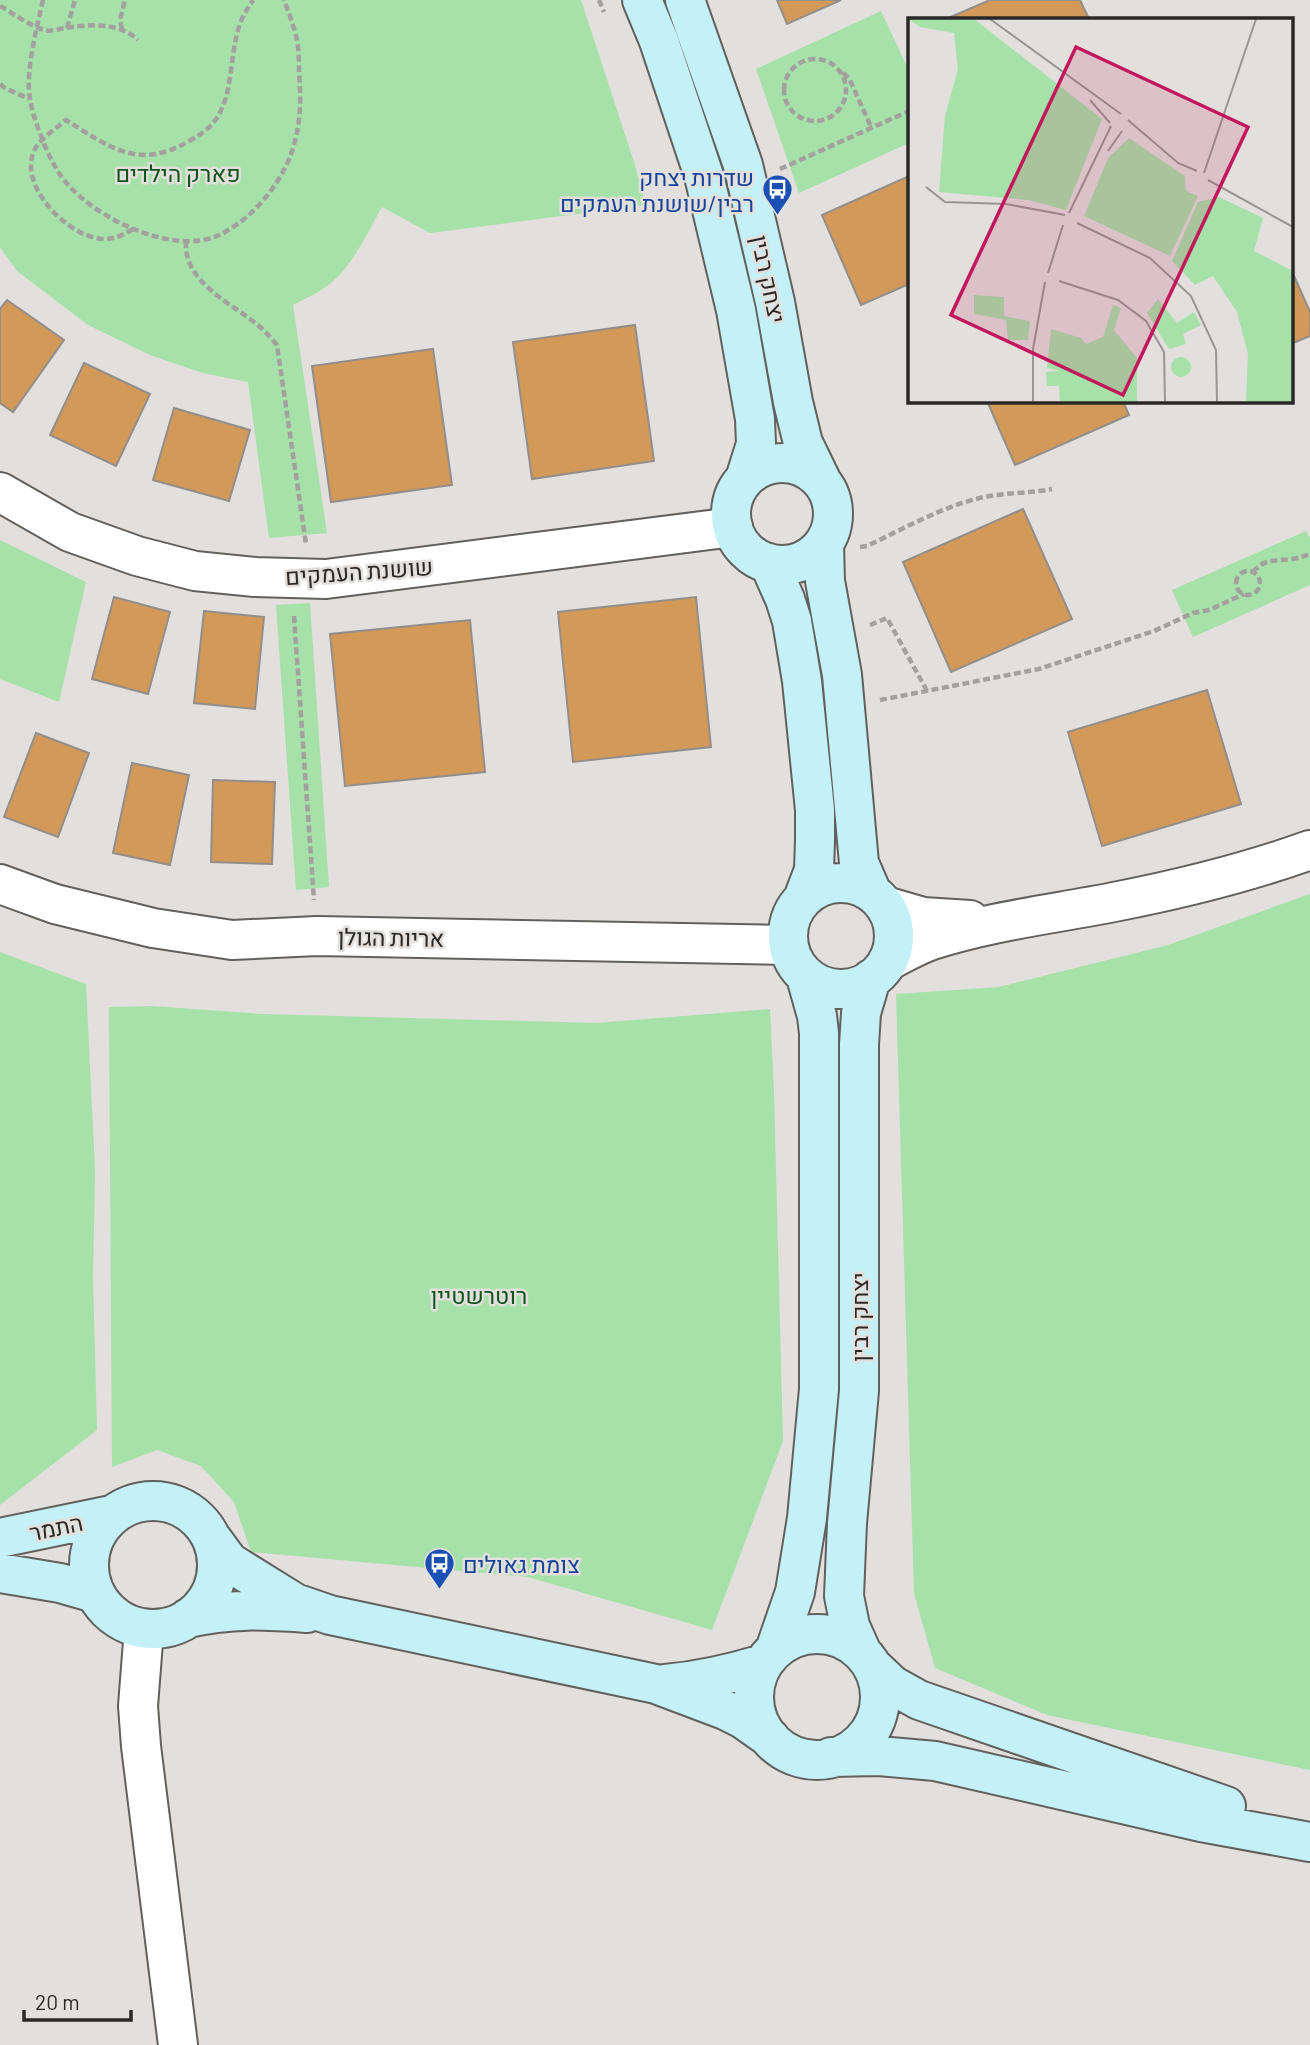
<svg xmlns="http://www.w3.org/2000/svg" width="1310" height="2045" font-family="Barlow,Heebo,sans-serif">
	<rect width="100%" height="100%" fill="#e2dfdc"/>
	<path fill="#a5e1a9" d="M0,0H581L634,162L646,205L430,233L382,207C367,233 355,262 332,282C321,292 306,298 293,305L327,533L269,538L248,382L203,373L150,355L88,325L17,271L0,247Z
		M881,11L909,71V143L799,193L756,69Z
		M1306,531L1310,538V585L1193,637L1172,590Z
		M0,540L86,582L59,702L0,679Z
		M310,603L329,887L296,890L276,605Z
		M1310,894V1770L1047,1715L935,1668L914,1593L896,994L999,987L1168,945Z
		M0,952L86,984L95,1171L93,1279L97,1430L0,1505Z
		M152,1006L262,1014L597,1023L770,1009L774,1095L783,1441L712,1630L528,1577L251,1552L234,1502L201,1466L157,1450L112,1467L109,1007Z"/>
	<path fill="#d39958" stroke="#918e8b" stroke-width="2" d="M777,0H841L787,24Z
		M990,0H1080L1089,19H946Z
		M909,176V284L861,305L822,215Z
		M1291,269L1310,312V336L1291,344Z
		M7,300L64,340L13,412L0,403V309Z
		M635,325L654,461L532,479L513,342Z
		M433,349L452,485L331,502L312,366Z
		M84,363L150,394L116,466L50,435Z
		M987,401H1123L1129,415L1015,465Z
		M174,408L250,430L229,501L153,480Z
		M1023,509L1072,619L951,672L903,562Z
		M114,597L170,612L148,694L92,679Z
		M696,597L711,747L573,762L558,612Z
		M204,611L264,617L255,709L194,703Z
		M470,620L485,772L345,786L330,634Z
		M1207,690L1241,804L1102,846L1068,732Z
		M36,733L89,753L58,837L4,817Z
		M132,763L189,775L170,865L113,853Z
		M213,780L275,782L272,864L211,862Z"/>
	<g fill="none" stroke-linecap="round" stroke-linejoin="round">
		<defs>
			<path id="minor" d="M0,492L70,532L137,556L195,571L255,577L326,579L733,527
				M0,884L55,904L153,928L232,940L317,936L788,945
				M885,906L923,917L970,920
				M888,961C902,954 917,945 932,940C991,921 1053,914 1114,902C1181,889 1246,873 1310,850"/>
			<path id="tertiary" d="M144,1629L138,1706L141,1746L178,2045"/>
			<path id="secondary" d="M642,0L659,41L704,176L736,310L755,419L756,444L745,479
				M685,0L743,165L775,302L793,402L803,443L821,480
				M731 514a51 51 0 1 1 102 0a51 51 0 1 1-102 0Z
				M824,544L825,581L842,675L859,863L872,893
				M769,563L785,599L792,621L802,681L815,810V840L814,870L803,899
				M788 936a53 53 0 1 1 106 0a53 53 0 1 1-106 0Z
				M89 1565a64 64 0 1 1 128 0a64 64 0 1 1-128 0Z
				M0,1538L111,1515
				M212,1539L229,1562L295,1603L330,1615L656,1684L725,1710L743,1719L770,1738
				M0,1573L60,1583L95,1593
				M188,1618C233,1608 262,1610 307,1613
				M754 1697a63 63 0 1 1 126 0a63 63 0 1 1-126 0Z
				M775,1650L795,1592L807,1518L819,1389V1033L817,1016L806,977
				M862,1653L850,1626L844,1596L847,1523L859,1391V1045L861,1013L871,979
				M873,1667L892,1685L919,1700L1226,1806
				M665,1684C699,1681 730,1674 763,1664
				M831,1757L879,1756L935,1761L1201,1822L1310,1842"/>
		</defs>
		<use href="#minor" stroke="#62605d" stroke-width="42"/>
		<use href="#tertiary" stroke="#62605d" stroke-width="42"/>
		<use href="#secondary" stroke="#62605d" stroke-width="42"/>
		<path stroke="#a3a09e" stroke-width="4.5" stroke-dasharray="7 3.5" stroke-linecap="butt" d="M43,0C37,27 25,72 30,99C33,119 48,157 59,173C85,214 169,256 217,236C253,220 286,179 295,141C301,118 301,95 299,72C299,62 299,51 297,40C294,27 289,13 284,0
			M599,0L604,12
			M0,6C13,13 28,25 44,30C51,32 58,29 65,28C90,24 119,22 138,40
			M67,28L75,0
			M122,29L120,20L125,0
			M784 90a31 31 0 1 1 62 0a31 31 0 1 1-62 0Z
			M843,73L849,78L871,127
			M0,84L5,88L29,99
			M780,169L909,111
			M133,229C120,237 108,242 92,237C62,229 19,184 34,151C40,138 56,129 66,120C109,147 139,171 189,141C207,131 217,123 224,103C233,78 231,49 240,24C243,15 248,8 253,0
			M186,241C183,282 231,303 258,325C265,331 271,338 277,345L306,544
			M860,547L867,546C903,529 938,509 976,499C1001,492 1027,494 1052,489
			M1236 583a12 12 0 1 1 24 0a12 12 0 1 1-24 0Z
			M1253,572C1264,558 1277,561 1292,559C1299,558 1304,556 1310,554
			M294,616L314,900
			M870,625L887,618L927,691
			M880,700L1039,669L1154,631L1193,613L1209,610L1244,594"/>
		<use href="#minor" stroke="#fff" stroke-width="38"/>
		<use href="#tertiary" stroke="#fff" stroke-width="38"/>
		<use href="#secondary" stroke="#c4f0f8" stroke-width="38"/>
	</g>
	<defs>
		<symbol id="bus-pin" viewBox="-11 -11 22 30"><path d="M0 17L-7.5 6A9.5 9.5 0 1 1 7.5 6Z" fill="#1a4fb4" stroke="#e2dfdc"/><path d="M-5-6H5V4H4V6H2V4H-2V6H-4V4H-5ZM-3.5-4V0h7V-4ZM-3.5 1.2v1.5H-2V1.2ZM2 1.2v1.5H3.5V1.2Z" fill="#fff"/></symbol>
	</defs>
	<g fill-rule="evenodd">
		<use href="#bus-pin" x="760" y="172" width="35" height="47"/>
		<use href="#bus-pin" x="422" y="1546" width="35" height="47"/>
	</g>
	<g text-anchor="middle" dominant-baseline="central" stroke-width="5" stroke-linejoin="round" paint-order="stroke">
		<g font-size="23" fill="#0d541d" stroke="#e2dfdc">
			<text x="178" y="173">פארק הילדים</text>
			<text x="479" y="1295">רוטרשטיין</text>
		</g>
		<g font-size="23" fill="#164399" stroke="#e2dfdc" text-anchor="end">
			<text x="754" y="177">שדרות יצחק<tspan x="754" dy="26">רבין/שושנת העמקים</tspan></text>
			<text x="463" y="1564" text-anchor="start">צומת גאולים</text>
		</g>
		<g font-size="23" fill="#2a2827" stroke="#e2dfdc">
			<text transform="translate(769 279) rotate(78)">יצחק רבין</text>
			<text transform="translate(359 571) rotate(-4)">שושנת העמקים</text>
			<text transform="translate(391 937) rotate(1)">אריות הגולן</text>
			<text transform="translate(859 1317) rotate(-90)">יצחק רבין</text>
			<text transform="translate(56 1527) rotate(-12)">התמר</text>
		</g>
	</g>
	<g transform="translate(908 18)">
		<rect width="385" height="385" fill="#e2dfdc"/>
		<path d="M0,1H66L194,101L158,192L120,182L31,174L37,98L50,51L46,15L12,9ZM221,120L277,158L278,173L290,178L262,238L176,198L200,140ZM311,179L355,200L346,233L385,253V384H338L340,336L329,294L305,258L287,267L264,243L290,184ZM66,277L96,279V298L122,303L120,322H100L98,302L66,296ZM250,281L269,305L286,294L293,307L275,316L278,326L261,331L239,295ZM205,287L213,290L206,312L229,340V384H152L151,368H139L138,354L151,353L139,350L143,311L173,320L178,326L195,319ZM263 349a10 10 0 1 1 20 0a10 10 0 1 1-20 0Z" fill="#a5e1a9"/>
		<path fill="none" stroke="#989694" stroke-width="2" d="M82,1L213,96M182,82L202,105M220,102L270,145L289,153M200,133L214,113M296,155L348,1M300,162L385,209M18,169L37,184L98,186L157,197M161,195L203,108M169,205L242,240L283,278L308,332L309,384M140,255L155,207M151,263L210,282L238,303L256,334L257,384M125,384V331L137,264"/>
		<path fill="#c2185b" fill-opacity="0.15" stroke="#c2185b" stroke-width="3.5" d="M168,29L340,109L215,377L43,297Z"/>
		<rect width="385" height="385" fill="none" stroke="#2a2827" stroke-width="3.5"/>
	</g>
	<path d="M24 2010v10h107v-10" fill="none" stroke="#2a2827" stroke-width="3.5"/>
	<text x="35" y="2010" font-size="21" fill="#2a2827" stroke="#e2dfdc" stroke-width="5" paint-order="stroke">20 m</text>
</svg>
